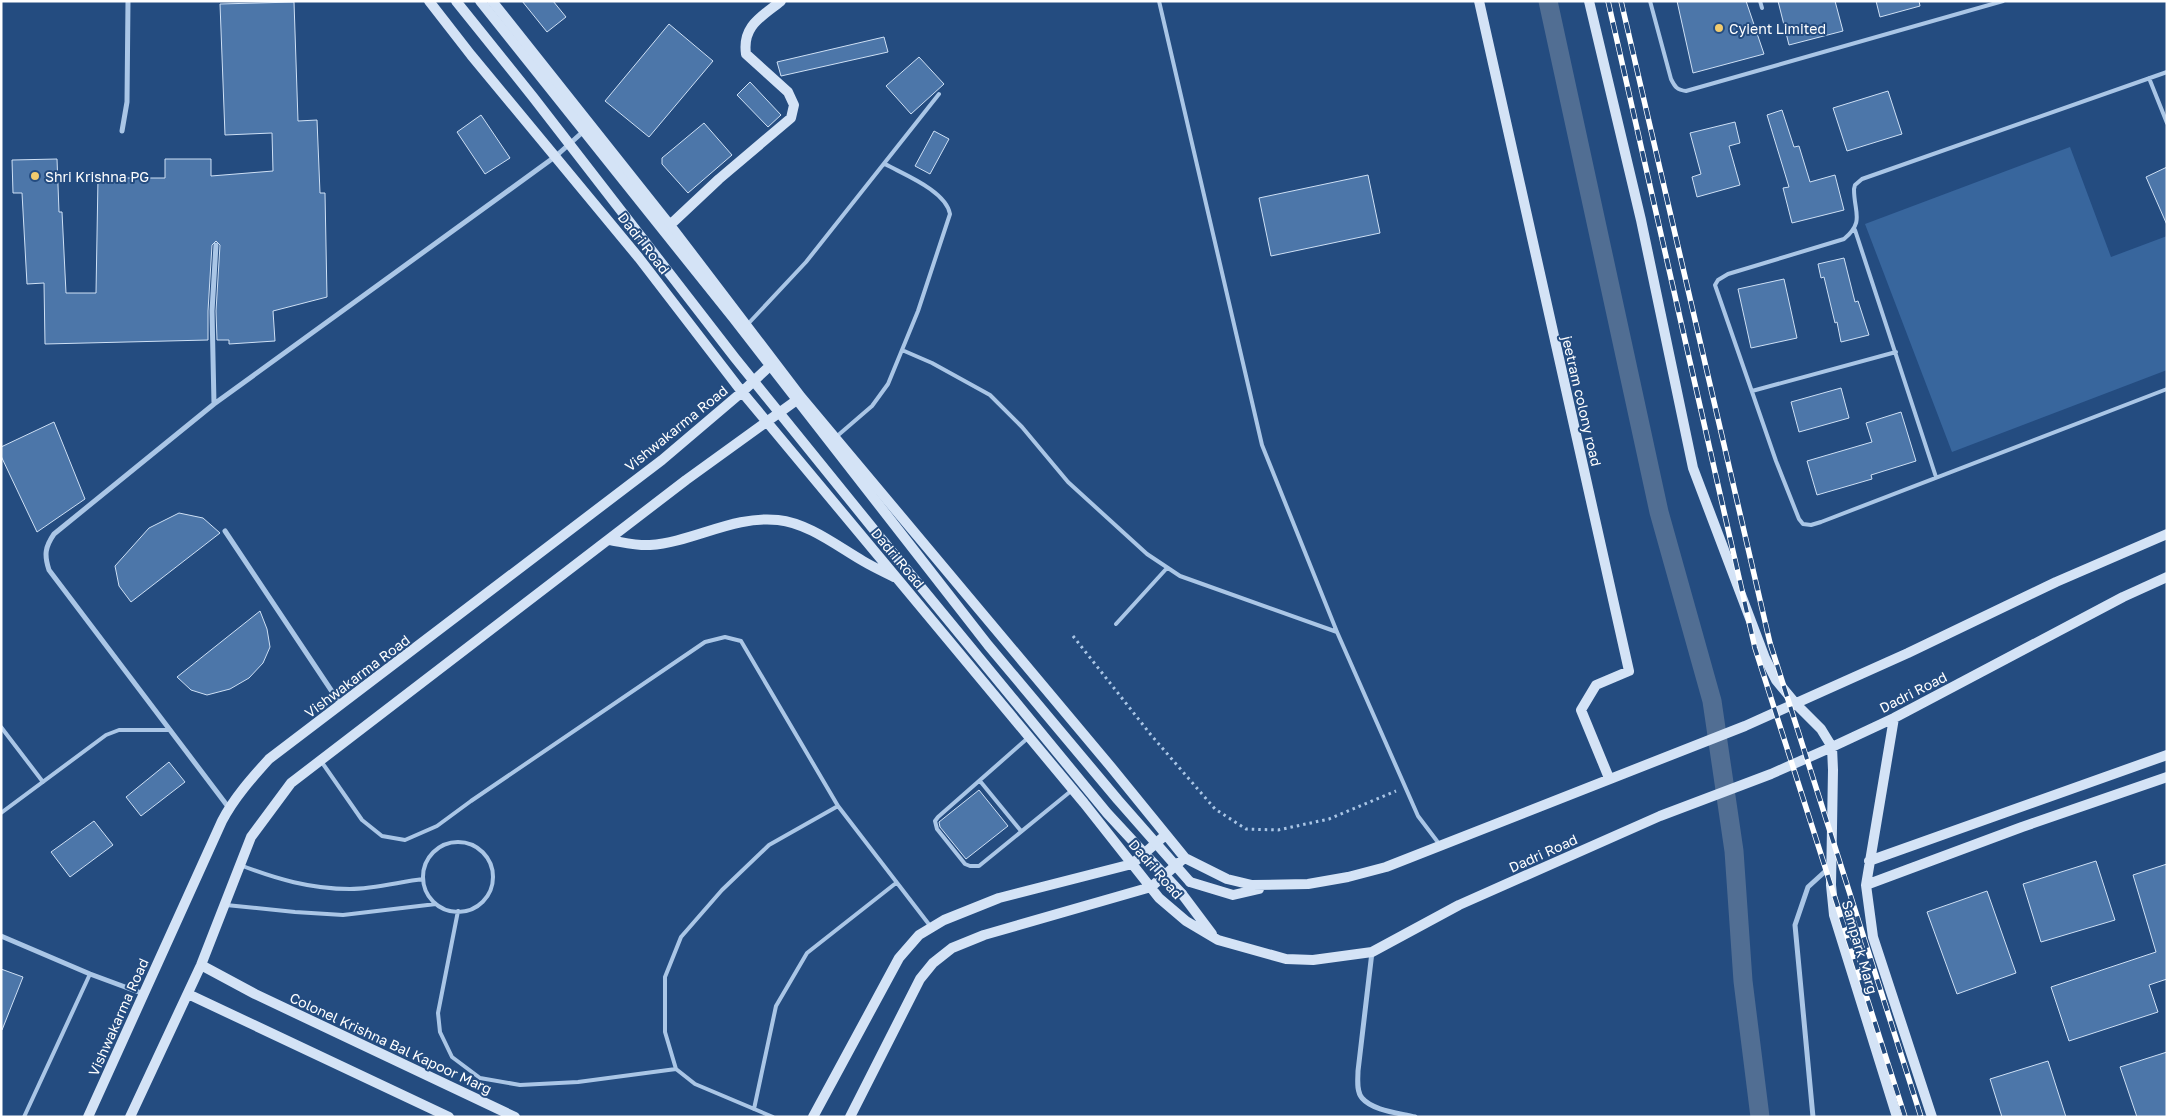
<svg xmlns="http://www.w3.org/2000/svg" width="2168" height="1118" font-family="'Golos Text',sans-serif">
	<rect width="100%" height="100%" fill="#244c80"/>
	<path fill="#38669d" d="M2070,147L2111,257L2167,236V370L1952,452L1865,224Z"/>
	<g fill="none" stroke-linecap="round" stroke-linejoin="round">
		<path stroke="#516e93" stroke-width="19" d="M1548,1L1659,512L1712,701L1734,851L1743,981L1760,1117"/>
	</g>
	<path fill="#4c76a9" stroke="#cee0f5" d="M522,1H553L566,17L547,32Z
		M1677,1H1746L1764,54L1693,73Z
		M1778,1H1835L1843,31L1789,45Z
		M1876,1H1919L1920,6L1880,17Z
		M294,2L298,121L317,120L320,193H325L327,297L273,311L275,341L229,344V340H217L216,311L220,245L216,241L212,245L208,311V340L45,344L44,283L27,284L22,193H13L12,160L57,159L59,212H62L66,293H96L98,178H165V159H211V176L273,171L272,133L225,135L220,4Z
		M669,24L713,61L649,137L605,101Z
		M884,37L888,52L781,76L777,62Z
		M919,57L944,84L911,114L886,86Z
		M750,82L781,115L768,127L737,95Z
		M1888,91L1902,134L1847,151L1833,108Z
		M1782,110L1794,147L1799,146L1810,182L1835,175L1844,210L1792,223L1783,188L1789,187L1767,115Z
		M481,115L510,158L485,174L457,132Z
		M1735,122L1740,143L1729,146L1740,185L1697,197L1692,177L1701,174L1690,133Z
		M704,123L732,155L688,193L662,164V158Z
		M934,131L949,139L930,174L915,166Z
		M2167,167V225L2146,177Z
		M1368,175L1380,233L1271,256L1259,198Z
		M1844,258L1855,302L1858,301L1869,335L1841,342L1837,322L1835,323L1824,277L1821,278L1818,264Z
		M1784,279L1797,338L1751,348L1738,289Z
		M1841,388L1849,418L1799,432L1791,402Z
		M1901,412L1916,461L1871,475L1872,479L1817,495L1807,461L1872,442L1866,423Z
		M54,422L85,499L37,532L1,456V447Z
		M179,513L203,518L220,533L131,602L119,586L115,566L149,528Z
		M260,611L267,629L270,647L263,663L249,678L230,689L207,695L191,690L177,677Z
		M169,762L185,782L141,816L126,797Z
		M979,790L1008,826L966,859L940,827L939,822Z
		M94,821L113,845L70,877L51,852Z
		M2096,861L2115,920L2041,942L2023,884Z
		M2167,864V979L2149,985L2158,1012L2069,1041L2051,987L2156,952L2133,875Z
		M1987,891L2016,973L1957,994L1927,912Z
		M1,969L23,977L2,1030H1Z
		M2167,1052V1117H2137L2120,1067Z
		M2048,1061L2066,1117H2002L1990,1079Z"/>
	<g fill="none" stroke-linecap="round" stroke-linejoin="round">
		<path stroke="#aac6e6" stroke-width="3" stroke-dasharray="2.5 4" stroke-linecap="butt" d="M1073,636L1151,735L1215,809L1246,829L1278,830L1329,819L1396,791"/>
		<path stroke="#aac6e6" stroke-width="4" d="M1159,1L1262,445L1337,632L1418,816L1440,845
			M1650,1L1671,79C1675,87 1677,90 1686,91L2003,1
			M1760,1L1762,8
			M2167,72L1862,179L1855,185L1854,189C1854,213 1865,221 1844,239L1728,274L1718,280L1715,285L1776,461L1799,519L1803,524L1811,525L1821,522L2167,389
			M2149,78L2167,123
			M1855,230L1936,477
			M747,325L806,262L939,94
			M902,350L932,363L990,395L1022,427L1068,482L1147,554L1180,576L1337,632
			M1752,391L1896,352
			M836,437L872,406L888,384L918,311L950,214C946,191 905,175 885,164
			M1116,624L1167,568
			M1,727L43,782
			M1029,737L938,817L935,821L937,829L965,864L970,866H979L1071,791
			M321,761L362,820L382,836L405,840L437,826L471,801L705,642L725,637L741,641L838,806L769,845L722,890L681,937L665,977V1032L676,1069L695,1084L773,1117
			M980,781L1021,831
			M838,806L931,927
			M1,813L106,735L119,730H170
			M423 877a35 35 0 1 1 70 0a35 35 0 1 1-70 0Z
			M240,865C276,879 311,889 350,889C374,889 399,882 423,879
			M226,905L295,912L343,915L436,904
			M458,911L438,1013L440,1032L452,1057L480,1078L520,1085L578,1082L676,1069
			M754,1109L776,1006L807,953L896,883
			M24,1117L90,974"/>
		<path stroke="#aac6e6" stroke-width="5" d="M122,131L127,102L128,1
			M214,404L212,311L216,245
			M225,531L341,705
			M229,808L49,570C44,555 45,547 54,534L214,404L556,156L585,130
			M1,936L90,974L144,994
			M1372,952L1358,1071C1358,1079 1356,1091 1362,1098C1373,1111 1400,1113 1415,1117
			M1813,1117L1795,925L1808,887L1830,867"/>
		<path stroke="#d4e3f6" stroke-width="10" d="M429,1L471,55L639,258L742,392L1084,803L1159,898L1186,921L1218,940L1286,959L1313,960L1372,952L1459,905L1660,816L1771,774L1832,747L1894,718L2123,597L2167,577
			M492,1L670,225L801,397L1111,767L1185,858L1227,879L1252,885L1308,884L1348,877L1386,867L1745,726L1908,653L2056,582L2167,534
			M1479,1L1629,671L1596,685L1581,710L1609,778
			M1589,1L1641,220L1693,468L1765,658L1776,680L1795,703L1821,729L1832,747L1833,770L1831,885L1834,915L1897,1117
			M670,225L719,179L791,118L794,105L788,92L746,54C742,26 761,17 781,1
			M609,540C622,542 637,546 650,545C693,542 734,515 778,520C808,523 837,546 863,561C873,567 884,572 894,577
			M1894,718L1866,885L1873,937L1932,1117
			M1869,861L2167,755
			M1190,882L1233,895L1259,889
			M1866,885L2022,827L2167,777
			M1182,894L1212,934
			M201,965L255,994L515,1117
			M188,994L449,1117
			M88,1117L222,821C234,798 251,779 269,759L662,460L742,392L774,362
			M130,1117L201,965L251,837L291,783L686,480L801,397
			M813,1117L899,958L919,935L944,920L999,898L1132,864L1162,838
			M850,1117L920,979L933,963L952,948L984,935L1151,887L1182,860"/>
		<defs>
			<path id="rail" d="M1608,1L1755,648L1905,1117
				M1621,1L1770,643L1921,1117"/>
		</defs>
		<use href="#rail" stroke="#fff" stroke-width="5.5"/>
		<use href="#rail" stroke="#244c80" stroke-width="4" stroke-dasharray="11" stroke-linecap="butt"/>
		<path stroke="#d4e3f6" stroke-width="10" d="M456,1L533,97L735,358L879,536L1107,813L1182,894
			M480,1L734,319L988,645L1118,800L1190,882"/>
	</g>
	<g fill="#f1cb6e" stroke="#244c80" stroke-width="2">
		<circle cx="1719" cy="28" r="5"/>
		<circle cx="35" cy="176" r="5"/>
	</g>
	<g text-anchor="middle" dominant-baseline="central" stroke-width="4" stroke-linejoin="round" paint-order="stroke">
		<g font-size="14" fill="#fff" stroke="#244c80" text-anchor="start">
			<text x="1729" y="28">Cyient Limited</text>
			<text x="45" y="176">Shri Krishna PG</text>
		</g>
		<g font-size="14" fill="#fff" stroke="#244c80">
			<text transform="translate(644 243) rotate(52)">Dadri Road</text>
			<text transform="translate(1582 401) rotate(77)">jeetram colony road</text>
			<text transform="translate(676 428) rotate(-39)">Vishwakarma Road</text>
			<text transform="translate(898 558) rotate(50)">Dadri Road</text>
			<text transform="translate(357 676) rotate(-37)">Vishwakarma Road</text>
			<text transform="translate(1913 692) rotate(-27)">Dadri Road</text>
			<text transform="translate(1543 853) rotate(-24)">Dadri Road</text>
			<text transform="translate(1156 869) rotate(49)">Dadri Road</text>
			<text transform="translate(1860 947) rotate(74)">Sampark Marg</text>
			<text transform="translate(118 1017) rotate(-66)">Vishwakarma Road</text>
			<text transform="translate(391 1043) rotate(25)">Colonel Krishna Bal Kapoor Marg</text>
		</g>
	</g>
	<rect width="2168" height="1118" fill="none" stroke="#ffffff" stroke-width="5"/>
</svg>
